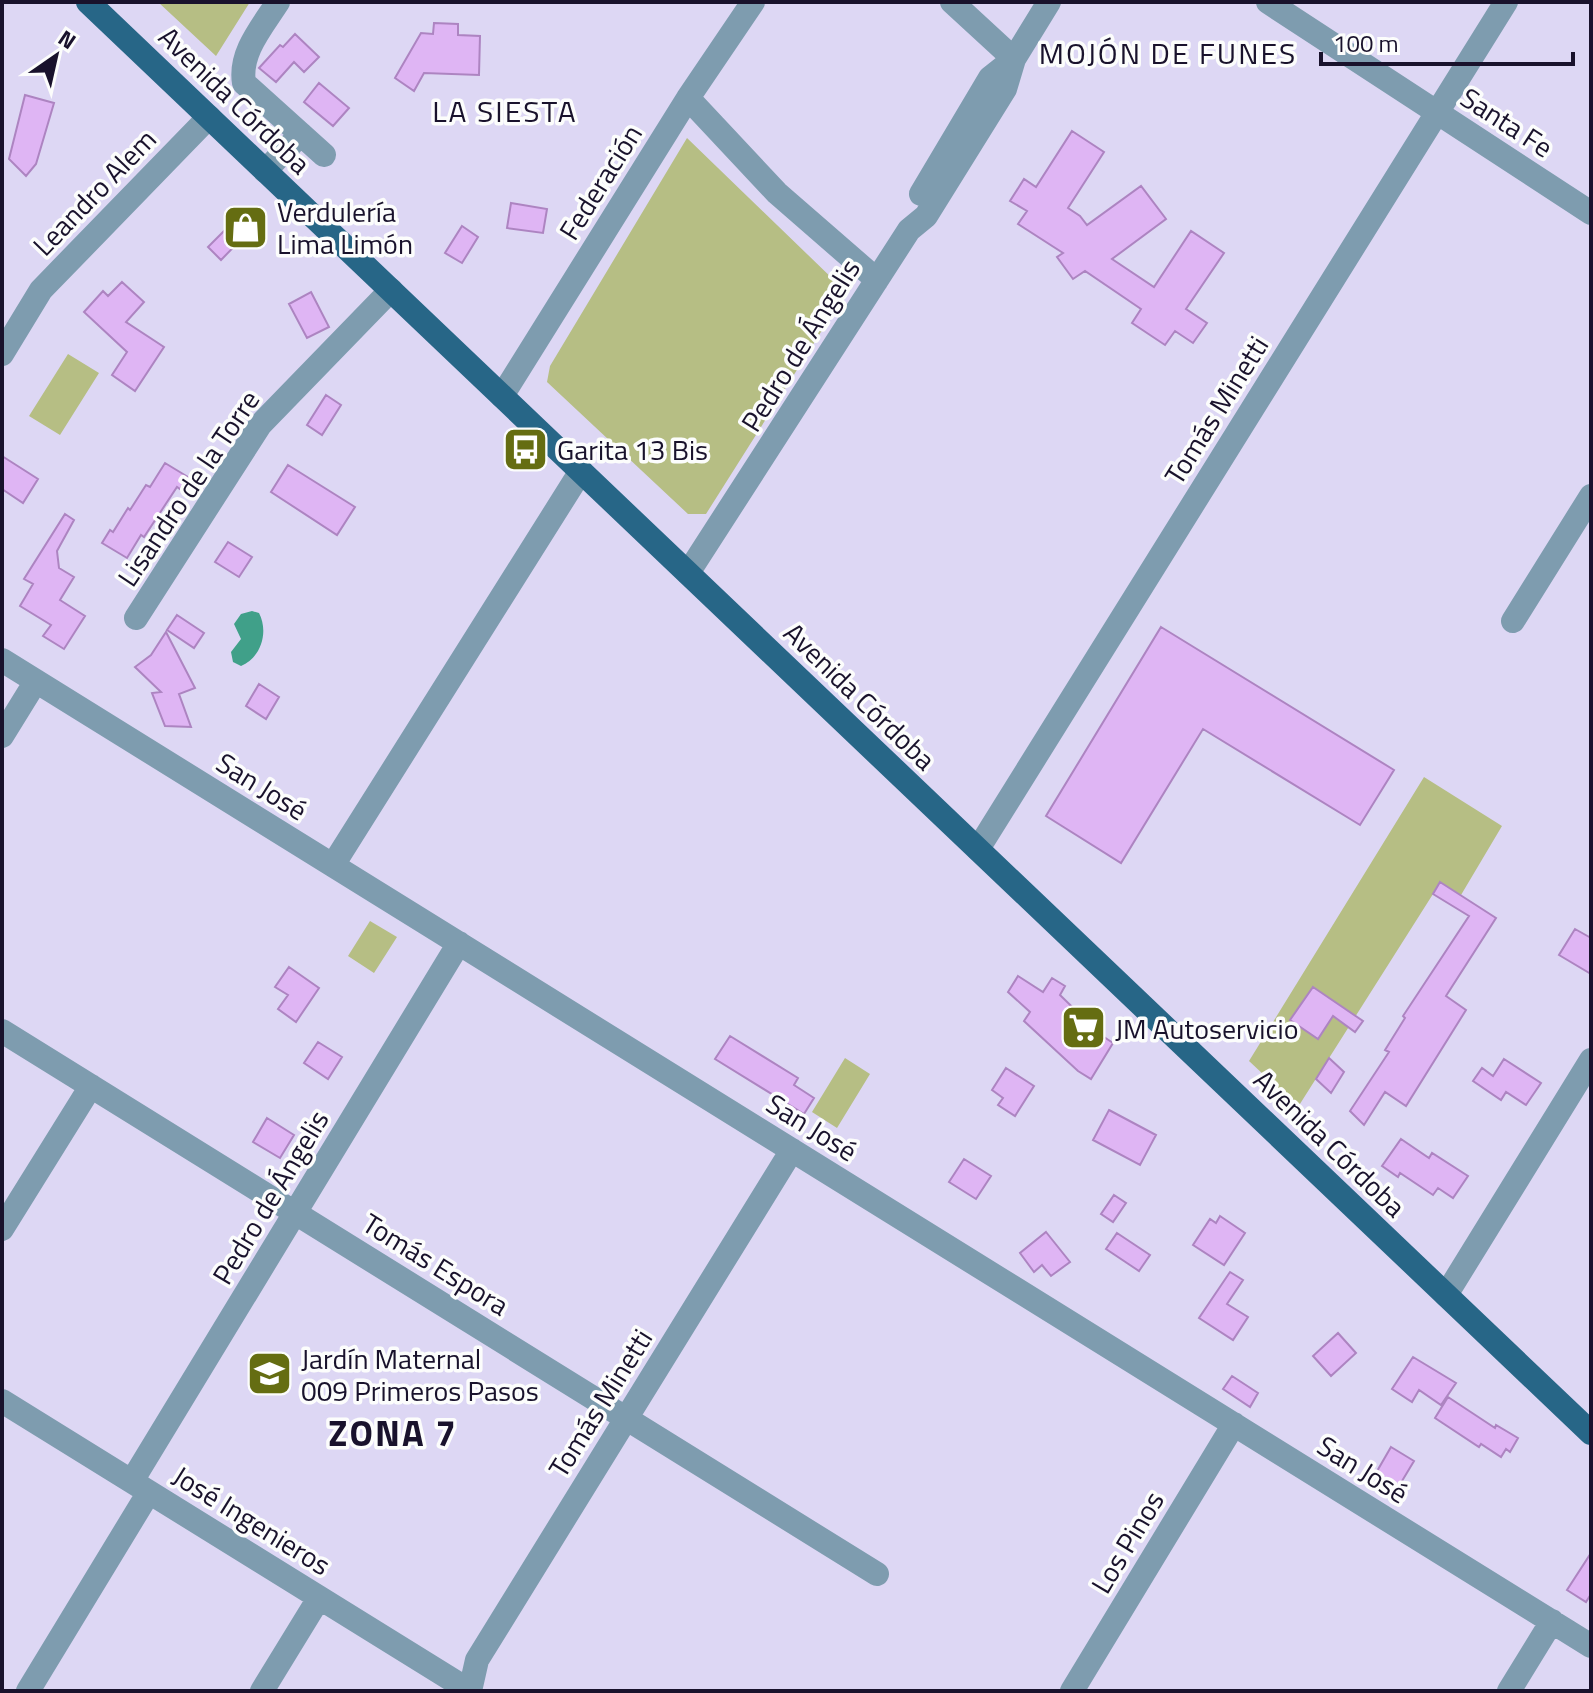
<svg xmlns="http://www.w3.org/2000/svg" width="1593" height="1693" font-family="'Titillium Web',sans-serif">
	<rect width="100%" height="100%" fill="#ddd7f4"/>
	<path fill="#b6be84" d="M158,2H250L216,56Z
		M687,138L837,283L838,305L706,514H688L547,382L550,366Z
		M68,354L99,373L60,435L29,416Z
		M1424,777L1502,826L1461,895L1440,883L1298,1107L1249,1061Z
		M370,921L397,937L374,973L348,956Z
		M845,1058L870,1074L837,1128L812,1112Z"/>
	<path fill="#40a089" d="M252,611L259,613C269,632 261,658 241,666L233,662L231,652L241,639L234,624L241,614Z"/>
	<path fill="#dfb5f4" stroke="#ad84c1" stroke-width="2" d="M434,23L458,24V35L480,36L479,75L424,73L414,91L395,78L421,33L433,34Z
		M295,34L319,57L304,72L294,62L276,82L259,68L280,45L283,47Z
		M319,83L349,108L333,126L304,102Z
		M25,95L54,103L36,164L26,176L9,159Z
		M1072,131L1104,152L1068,208L1080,216L1087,225L1141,186L1166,219L1112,259L1154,287L1191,231L1224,253L1186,309L1207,323L1193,343L1175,331L1165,345L1132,323L1141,309L1085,271L1073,279L1057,257L1063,253L1018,224L1027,211L1010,201L1024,179L1036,187Z
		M511,203L547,209L543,233L507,228Z
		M241,214L254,226L221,260L208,247Z
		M462,226L478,237L462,263L445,253Z
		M122,282L144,302L126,322L164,347L135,391L112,375L127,352L84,312L103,291L108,296Z
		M311,292L329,327L307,338L289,304Z
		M326,395L341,405L322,435L307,425Z
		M2,456L38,479L23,503L2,489Z
		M165,463L188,477L180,489L177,487L144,537L141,535L127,558L102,543L110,530L113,532L128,508L130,510L146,485L150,487Z
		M288,465L355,507L337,535L271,492Z
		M65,514L74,520L57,551L59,568L74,577L60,600L85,616L64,649L43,636L51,625L20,606L33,584L24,579Z
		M228,542L252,557L239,577L215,562Z
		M177,615L204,633L194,648L167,630Z
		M1161,627L1394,770L1360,825L1203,729L1121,863L1046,816Z
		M166,632L195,688L179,694L191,727L165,726L152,693L161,692L135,667L151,655Z
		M259,684L279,697L266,719L246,706Z
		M1440,882L1496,918L1446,996L1466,1010L1406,1106L1385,1092L1364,1125L1350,1111L1389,1052L1385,1050L1405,1018L1403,1016L1469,916L1433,894Z
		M1575,929L1591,938V974L1559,955Z
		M289,967L319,988L296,1022L278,1009L288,995L275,987Z
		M1018,976L1043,992L1052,978L1065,986L1060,995L1101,1035L1113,1043L1091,1079L1078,1071L1024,1021L1030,1012L1008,992Z
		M1313,987L1363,1021L1355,1032L1333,1016L1318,1039L1290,1020Z
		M730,1036L798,1078L794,1085L814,1098L804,1114L715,1059Z
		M318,1042L342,1057L328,1079L304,1063Z
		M1329,1058L1344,1072L1331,1093L1316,1079Z
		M1504,1059L1541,1083L1526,1105L1506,1092L1501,1100L1473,1081L1482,1068L1493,1076Z
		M1006,1068L1034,1086L1015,1116L998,1105L1003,1098L992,1090Z
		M1109,1110L1156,1135L1140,1165L1093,1140Z
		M267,1118L294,1135L280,1158L253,1142Z
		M1401,1139L1429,1158L1432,1153L1468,1176L1453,1198L1438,1188L1433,1195L1400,1173L1398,1177L1382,1166Z
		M964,1159L991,1176L976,1199L949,1182Z
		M1114,1195L1126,1203L1113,1222L1101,1214Z
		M1220,1216L1245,1233L1224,1265L1193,1245L1210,1219L1216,1223Z
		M1046,1232L1070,1262L1051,1276L1042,1265L1034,1272L1020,1253Z
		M1117,1233L1150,1255L1139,1271L1106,1249Z
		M1230,1272L1243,1280L1227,1304L1248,1317L1233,1340L1199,1318Z
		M1338,1333L1356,1353L1331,1376L1313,1356Z
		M1413,1357L1456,1383L1441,1405L1419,1390L1412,1402L1392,1389Z
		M1232,1376L1258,1393L1250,1407L1223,1389Z
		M1448,1397L1495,1428L1496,1425L1518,1438L1510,1452L1506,1449L1501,1457L1481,1444L1479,1447L1435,1418Z
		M1391,1447L1414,1461L1399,1486L1376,1473Z
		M1591,1553V1594L1586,1602L1567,1590Z"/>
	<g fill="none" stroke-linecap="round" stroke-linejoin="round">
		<path stroke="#7e9caf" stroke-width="24" d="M278,2C262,27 239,53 244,83L324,155
			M952,2L1014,59
			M1268,2L1591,213
			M688,98L777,193L877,280
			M265,171L301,134
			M921,194L990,78L1014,59
			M2,354L41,290L209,117
			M502,396L688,98L753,2
			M688,573L909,230L926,216L1005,89L1014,59L1049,2
			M136,618L260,425L391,290
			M1513,621L1591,496
			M2,660L1591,1646
			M2,736L36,681
			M978,849L1506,2
			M333,865L581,471
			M2,1031L877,1574
			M2,1229L91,1086
			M1446,1295L1591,1060
			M2,1401L470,1691
			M132,1481L459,943
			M28,1691L149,1492
			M262,1691L319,1598
			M470,1691L477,1660L792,1150
			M1072,1691L1234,1424
			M1509,1691L1552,1621"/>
		<path stroke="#276687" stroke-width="24" d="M88,2L1591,1433"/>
	</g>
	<defs>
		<symbol id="shop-square" viewBox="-11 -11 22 22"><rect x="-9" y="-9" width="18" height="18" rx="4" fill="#656d12" stroke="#fcfdfc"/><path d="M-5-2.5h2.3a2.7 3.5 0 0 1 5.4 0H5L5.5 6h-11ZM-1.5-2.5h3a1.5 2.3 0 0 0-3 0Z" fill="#fff"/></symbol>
		<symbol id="bus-square" viewBox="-11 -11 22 22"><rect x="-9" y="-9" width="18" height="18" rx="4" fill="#656d12" stroke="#fcfdfc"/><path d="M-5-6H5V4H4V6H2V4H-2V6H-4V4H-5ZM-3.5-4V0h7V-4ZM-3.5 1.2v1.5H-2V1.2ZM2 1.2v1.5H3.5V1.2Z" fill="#fff"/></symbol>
		<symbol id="supermarket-square" viewBox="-11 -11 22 22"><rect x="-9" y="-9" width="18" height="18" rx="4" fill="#656d12" stroke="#fcfdfc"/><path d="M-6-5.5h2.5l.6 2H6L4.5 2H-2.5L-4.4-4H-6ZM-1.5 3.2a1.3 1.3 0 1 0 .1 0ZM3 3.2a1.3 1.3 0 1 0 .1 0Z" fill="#fff"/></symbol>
		<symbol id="school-square" viewBox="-11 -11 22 22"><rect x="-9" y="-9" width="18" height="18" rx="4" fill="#656d12" stroke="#fcfdfc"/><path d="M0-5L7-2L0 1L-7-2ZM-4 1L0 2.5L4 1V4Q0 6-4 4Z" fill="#fff"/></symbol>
	</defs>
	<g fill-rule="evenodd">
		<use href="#shop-square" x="220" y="202" width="51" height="51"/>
		<use href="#bus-square" x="500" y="424" width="51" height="51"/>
		<use href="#supermarket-square" x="1058" y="1002" width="51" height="51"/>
		<use href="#school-square" x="244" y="1348" width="51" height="51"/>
	</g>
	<g text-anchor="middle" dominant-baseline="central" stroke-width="7" stroke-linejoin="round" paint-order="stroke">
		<g font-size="28" fill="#19122c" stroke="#fcfdfc">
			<text transform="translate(235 100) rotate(44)">Avenida Córdoba</text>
			<text transform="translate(1507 122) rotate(33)">Santa Fe</text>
			<text transform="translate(600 182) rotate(-58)">Federación</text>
			<text transform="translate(94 192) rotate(-46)">Leandro Alem</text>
			<text transform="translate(800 345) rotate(-58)">Pedro de Ángelis</text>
			<text transform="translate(1216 410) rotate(-58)">Tomás Minetti</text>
			<text transform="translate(188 488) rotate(-56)">Lisandro de la Torre</text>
			<text transform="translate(860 696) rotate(44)">Avenida Córdoba</text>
			<text transform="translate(262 786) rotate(32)">San José</text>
			<text transform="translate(812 1127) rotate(32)">San José</text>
			<text transform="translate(1330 1143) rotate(44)">Avenida Córdoba</text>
			<text transform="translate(270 1197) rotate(-59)">Pedro de Ángelis</text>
			<text transform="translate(436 1264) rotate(32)">Tomás Espora</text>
			<text transform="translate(600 1403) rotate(-58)">Tomás Minetti</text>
			<text transform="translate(1363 1469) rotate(32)">San José</text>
			<text transform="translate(252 1520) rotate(32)">José Ingenieros</text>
			<text transform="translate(1127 1542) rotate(-59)">Los Pinos</text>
		</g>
		<g font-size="28" fill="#19122c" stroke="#fcfdfc" text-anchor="start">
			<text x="277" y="211">Verdulería<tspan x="277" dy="32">Lima Limón</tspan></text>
			<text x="557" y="449">Garita 13 Bis</text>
			<text x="1115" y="1028">JM Autoservicio</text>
			<text x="301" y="1358">Jardín Maternal<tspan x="301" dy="32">009 Primeros Pasos</tspan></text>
		</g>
		<g font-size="30" letter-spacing="2" fill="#19122c" stroke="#fcfdfc">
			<text x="1168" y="53">MOJÓN DE FUNES</text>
			<text x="505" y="111">LA SIESTA</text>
		</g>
		<g font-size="36" font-weight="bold" letter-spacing="2" fill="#19122c" stroke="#fcfdfc">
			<text x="393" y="1432">ZONA 7</text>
		</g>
	</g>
	<rect width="1593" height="1693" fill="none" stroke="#19122c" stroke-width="8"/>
	<g transform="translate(56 56) rotate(34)" stroke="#fcfdfc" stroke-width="6" paint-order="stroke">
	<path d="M0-6L14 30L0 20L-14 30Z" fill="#19122c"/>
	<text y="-12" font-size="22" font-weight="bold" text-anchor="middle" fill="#19122c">N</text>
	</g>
	<path d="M1321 52v12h252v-12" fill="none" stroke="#19122c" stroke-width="4"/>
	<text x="1333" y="52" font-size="24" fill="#19122c" stroke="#fcfdfc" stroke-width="6" paint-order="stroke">100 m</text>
</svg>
